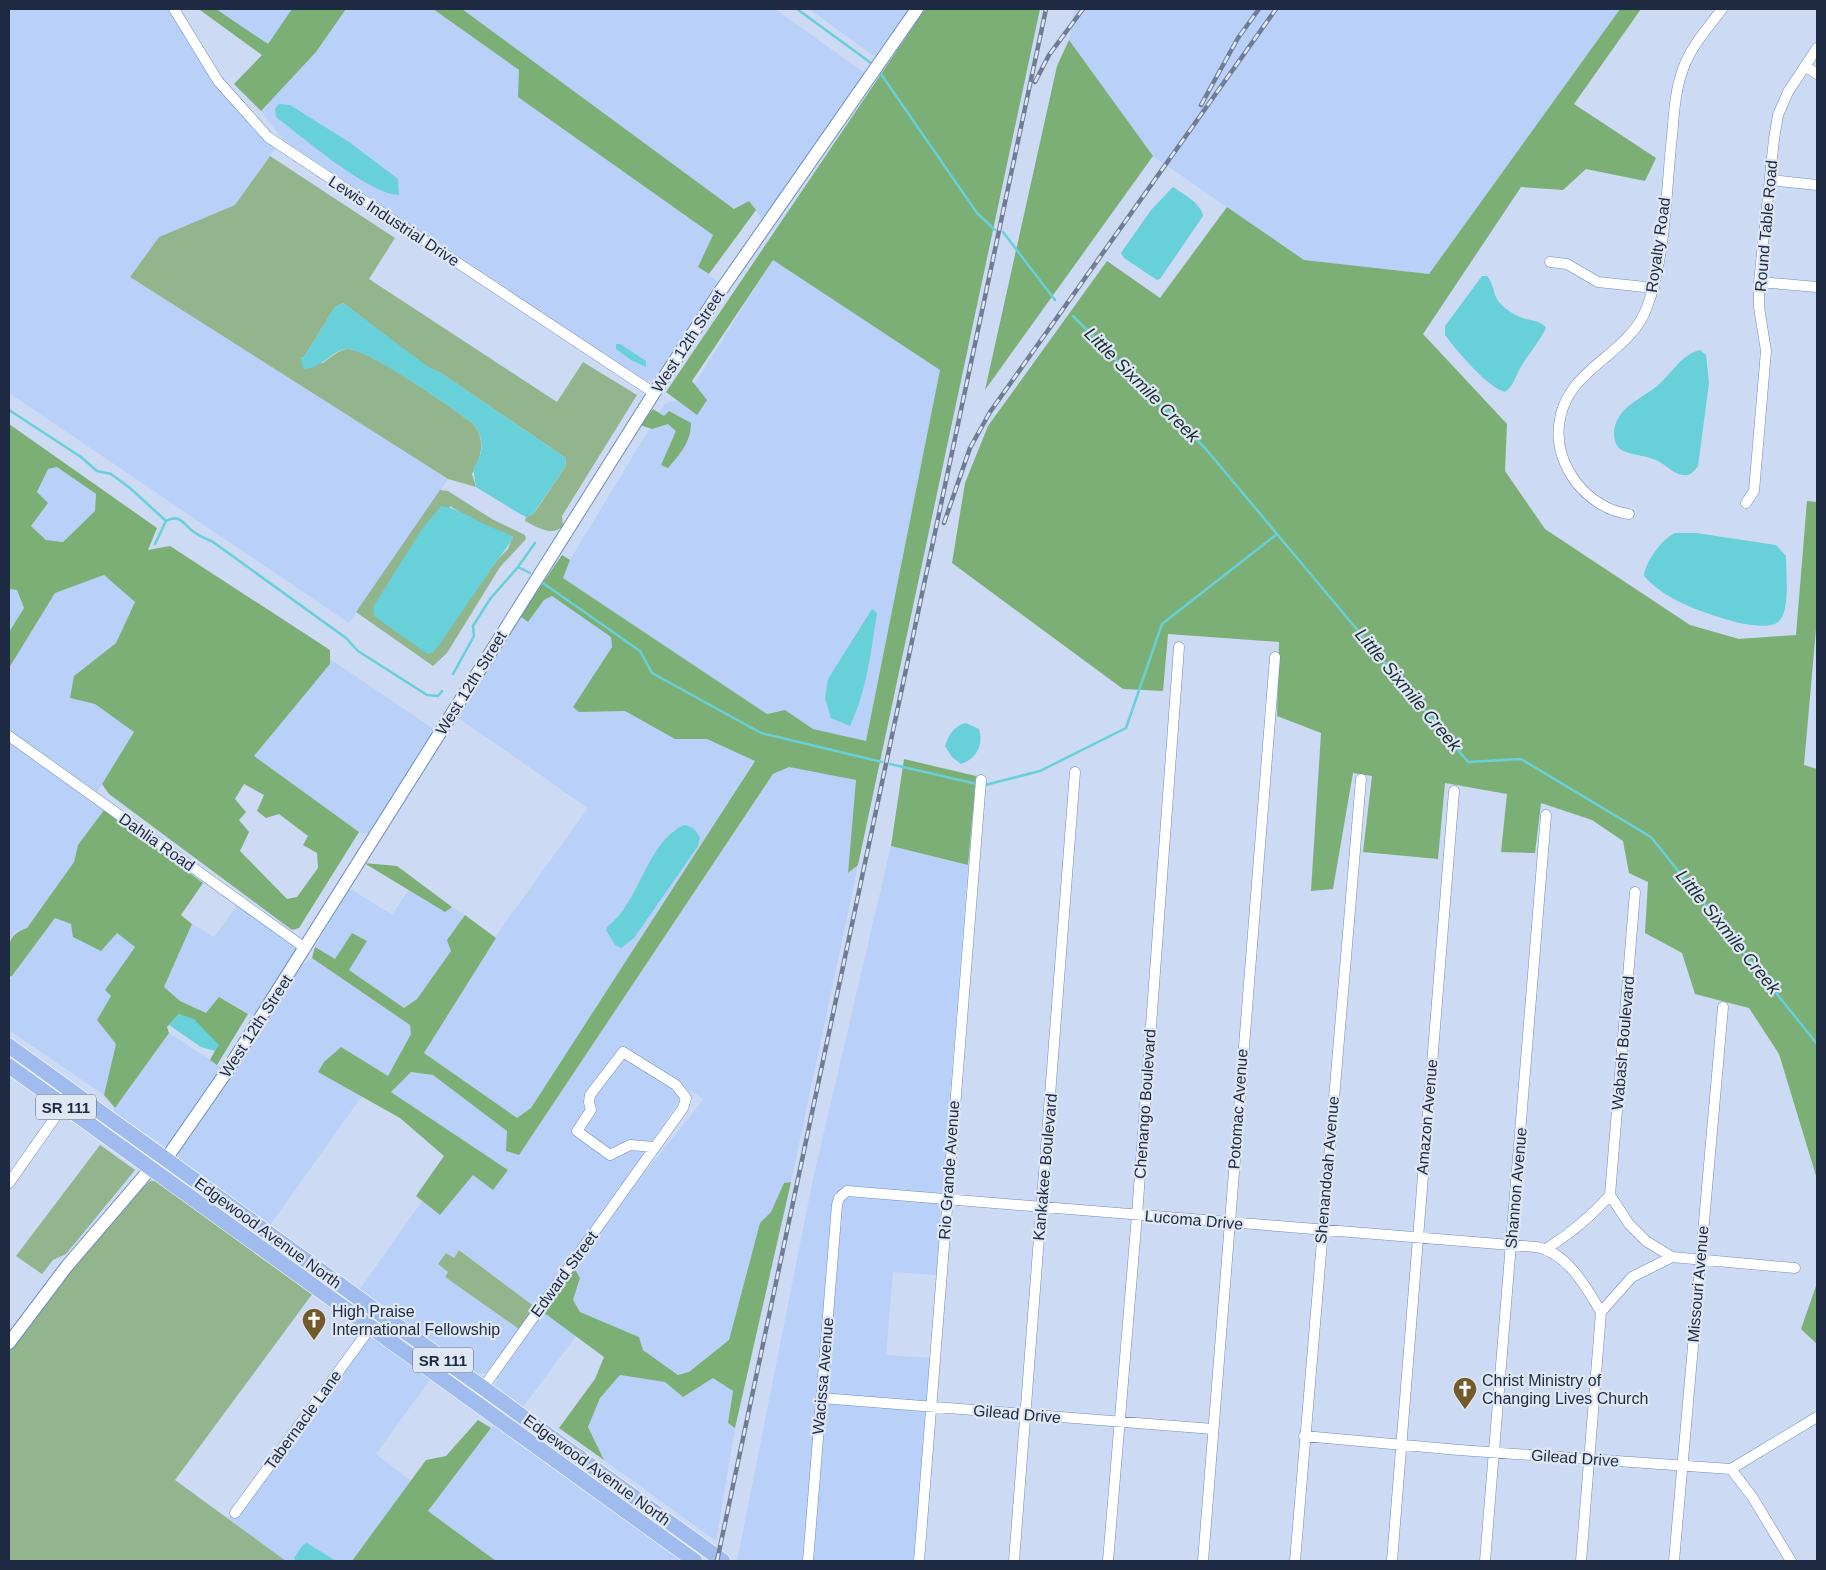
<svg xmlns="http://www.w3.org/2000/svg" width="1826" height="1570" font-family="Helvetica,sans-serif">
	<rect width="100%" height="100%" fill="#ccdaf3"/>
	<path fill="#b9d0f9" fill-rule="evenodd" d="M9,9H169L220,91L257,133L276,147L235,205L159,237L130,277L448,479L349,623L9,393Z
		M216,9H292L268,44Z
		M346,9H433L519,70V97L713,235L698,267L721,284L658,380L646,381L283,140L261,111L316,52Z
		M462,9H775L866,74L763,220L749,201L734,209Z
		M809,9H913L878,59Z
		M1075,9H1620L1429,274L1304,260L1153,156L1069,40Z
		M773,260L940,370L866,741L813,729L785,710L767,714L563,578L570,560L665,403L685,399Z
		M58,467L96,494L95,511L63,542L46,540L31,526L48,503L37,493L48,469Z
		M104,575L135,602L116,643L74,676L70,698L95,704L134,732L97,792L9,729V668L55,592Z
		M9,589L17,590L24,608L9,632Z
		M552,596L611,637L612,647L573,707L579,712L625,711L675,739H707L755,760L531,1108L517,1118L424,1053L503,926L588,808L457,717L520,616L528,622L544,600ZM673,830L700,838L698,846L669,886L615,945L607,927L615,921L629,902L648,865Z
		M330,659L437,731L372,835L359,832L254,756L330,664Z
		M9,741L104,810L78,845L74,862L27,928L16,931L9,941Z
		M789,766L856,780L848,873L858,865L791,1182L784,1183L771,1212L760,1223L729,1340L689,1372L679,1375L643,1350L639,1337L580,1312L573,1300L580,1278L574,1268L633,1187L704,1099L687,1089L612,1201L535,1307L460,1250L454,1258L446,1253L438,1264L448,1272L445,1277L519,1329L486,1373L478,1374L360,1289L422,1201L440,1215L473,1175L508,1170L391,1092L411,1072L433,1075L508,1131L519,1155L773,775Z
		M891,846L968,865L936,1275L893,1272L886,1355L930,1358L915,1561H737L813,1179Z
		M349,888L392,915L409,889L445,911L452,907L465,915L447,940L451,951L417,999L404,1008L349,970L366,941L335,959L315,947Z
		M238,905L296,947L298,954L257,1018L219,997L206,1013L180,1001L164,987L192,924L214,937Z
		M55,918L117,933L135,947L105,990L111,996L97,1020L116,1044L104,1095L9,1030V981Z
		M312,958L410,1025L411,1034L388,1076L341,1048L324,1062L318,1072L362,1096L270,1225L180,1161L178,1153L301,966Z
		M169,1033L224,1069L171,1143L164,1146L113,1111Z
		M543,1312L576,1336L523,1407L495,1385L499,1371Z
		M364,1330L431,1378L376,1454L411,1481L352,1561H286L228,1519Z
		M620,1375L666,1382L683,1397L713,1377L733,1391L728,1423L735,1428L716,1541L604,1460L588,1427L600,1398Z
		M494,1425L685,1561H496L428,1511Z"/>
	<path fill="#92b58d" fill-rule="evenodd" d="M270,156L395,238L369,279L557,402L583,362L637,395L562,516L563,526C552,537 537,527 525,521L526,517L533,514L537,509L565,467L566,458L441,373L427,367L343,303L335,307L304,357L301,358L323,363C329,358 338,351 346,349C366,346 453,409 473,423C486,441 482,455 472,474L476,487L448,479L130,277L159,237L235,205Z
		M440,490L448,491L492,519L525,535L526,539L500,567L447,653L433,666L356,612ZM450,506L480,524L513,537L508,549L498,559L432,653Z
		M100,1145L135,1170L66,1254L53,1260L42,1274L16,1256Z
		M150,1181H157L313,1293L175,1480L286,1561H9V1352L58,1283L132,1196Z
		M459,1250L535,1307L519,1329L445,1277L448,1272L438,1264L446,1253L454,1258Z"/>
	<path fill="#7caf76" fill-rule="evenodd" d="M216,9L268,44L292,9H346L316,52L261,111L234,84L262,55L200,10Z
		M433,9H462L734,209L749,201L756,210L709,274L698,267L713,235L518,97L519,70Z
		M925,9H1040L858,865L848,873L856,780L789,767L773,774L519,1155L506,1151L507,1131L433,1075L411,1072L391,1092L508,1170L493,1190L473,1175L440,1215L416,1196L444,1156L400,1118L318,1072L324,1062L341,1047L388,1076L411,1034L410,1025L312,958L315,947L335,959L352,933L367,941L349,970L404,1008L417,999L451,951L447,940L465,915L496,938L424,1053L517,1118L531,1108L755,761L707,739H675L625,711L579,712L573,707L612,647L611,637L552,596L544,600L528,622L520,616L562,555L570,560L563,578L767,714L785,710L813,729L866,741L940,370L773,260L692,381L707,400L697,415L666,392Z
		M1620,9H1641L1574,104L1656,158L1645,181L1586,169L1563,190L1521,187L1423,334L1507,424L1505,471L1545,529L1690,625L1739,639L1796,635L1807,501L1817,502V618L1804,765L1817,769V1179L1779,1054L1749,1008L1695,994L1682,953L1645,933L1648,882L1629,873L1623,841L1592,820L1541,803L1535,853L1501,852L1507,794L1445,783L1438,859L1363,852L1372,776L1353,773L1333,889L1311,891L1321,733L1277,716L1279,642L1168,634L1163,691L1123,689L952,563L965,483L988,426L1107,261L1160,298L1227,207L1304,260L1429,274Z
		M1069,40L1153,156L985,390L1057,66Z
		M653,409L664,416L669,411L691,423C691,442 680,454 668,468L661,465L676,431L668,424L652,429L640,425Z
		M9,424L157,528L148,550L170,546L330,650V664L254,756L359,832L299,928L292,930L109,794L102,784L134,732L95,704L70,698L74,676L116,643L135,602L104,575L55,593L9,668V632L24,608L17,590L9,589ZM57,467L96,494L95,511L63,542L46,540L31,526L48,503L37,492L48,469ZM244,784L264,795L257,811L266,818L279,814L308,836L303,845L317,853L318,868L297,897L287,899L240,851L249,832L239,820L246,812L235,799Z
		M904,759L976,776L968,865L891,846Z
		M104,810L203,883L181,915L192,924L164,987L180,1001L206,1013L219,997L248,1014L217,1065L210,1060L218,1045L179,1014L167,1027L169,1033L115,1108L104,1095L116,1044L97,1020L111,996L105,990L135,947L117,933L101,951L73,937L71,924L55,918L12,976L9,977C9,955 2,936 27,928L74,862L78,845Z
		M364,863L397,866L452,907L445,912Z
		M791,1182L735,1428L728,1423L733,1391L713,1378L683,1397L665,1382L620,1375L600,1398L588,1427L604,1460L559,1428L595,1379L604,1357L543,1312L574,1268L580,1278L573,1300L580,1312L639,1337L643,1350L678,1375L689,1372L729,1340L760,1223L771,1212L784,1183Z
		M1817,1283V1344L1801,1329Z
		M478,1420L491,1428L428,1511L496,1561H352L426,1460L446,1456Z"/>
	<path fill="#67d0d8" d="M279,104L290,105L349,142L398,179L399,195C370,195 301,136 276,117L275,109Z
		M1173,187C1183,194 1201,203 1203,216L1160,279L1157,280L1124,258L1121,253L1151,210Z
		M1482,276H1487C1492,282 1493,288 1495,295C1498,304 1509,312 1518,316C1526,321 1541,319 1546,328C1539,342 1530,352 1522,365C1516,374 1514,386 1505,392C1488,388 1456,350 1445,335V326Z
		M343,303L427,366L441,373L566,458L565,467L533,514L526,517L520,514L476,487L473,468C485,453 484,438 473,423C453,409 366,347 346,349C331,351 322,368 305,369L302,367L301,358L304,357L335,307Z
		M616,344H620L646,361V367L631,360L616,349Z
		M1700,350L1706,355L1709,383L1698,466C1694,471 1691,476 1683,475C1672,474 1664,462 1653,459C1643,455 1629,455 1620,449C1615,445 1614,437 1614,432C1616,408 1641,399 1657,386C1673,373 1680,355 1700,350Z
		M441,506C457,507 483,525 501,531C506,533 511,534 513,539L498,559L440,644L432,653L427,654L374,616L373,607L422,529Z
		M1675,533H1696L1776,545L1786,556C1786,571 1790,609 1780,620C1766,638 1691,609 1674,599C1663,593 1652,585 1644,576C1645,562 1663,538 1675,533Z
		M872,609L877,613C871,651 867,690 850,726L831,718L825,698L828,679Z
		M966,723L979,729C984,745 976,759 961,764L952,757L945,746C949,734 954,726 966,723Z
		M684,825C692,826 697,831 700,838L698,846L634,938L621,948L615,945L606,930L607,927C640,903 646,842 684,825Z
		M179,1014L194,1019L219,1045L215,1051L201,1047L169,1025Z
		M307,1543L336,1561H296L294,1558L303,1545Z"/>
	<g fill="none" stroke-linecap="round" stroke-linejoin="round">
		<path stroke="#67d0d8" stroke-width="2.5" d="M797,9L871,63
			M881,74L977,213L995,230
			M1003,232L1055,300
			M1073,316L1205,448L1468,762L1521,759L1651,837L1817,1044
			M9,410L81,457L97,471L111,474L130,488L166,521C180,513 184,525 194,532C199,536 207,539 213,542L346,638L358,651L427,695L438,696L442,691
			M155,544L166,521
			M518,567L535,543
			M543,583L640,651L652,673L761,733L882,762
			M453,674L474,636L473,626L490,599L518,567L530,573
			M890,764L977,784
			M985,785L1040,771L1126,728L1162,624L1277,534"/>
		<defs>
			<path id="minor" d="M174,9L218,81L268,137L654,393
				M1805,66L1817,74
				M1770,180L1817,185
				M1550,262L1567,264L1598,282L1654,288
				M1759,282L1817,287
				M1746,503L1754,491L1766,351L1759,307V282L1774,139L1778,115L1788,92L1817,48
				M1629,514C1588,509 1554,466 1559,425C1565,367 1629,357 1647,307C1666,257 1666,189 1672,136C1674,113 1675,91 1683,69C1691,46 1708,28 1722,9
				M9,736L305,948
				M9,1183L73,1092
				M1610,1195L1635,892
				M1610,1195L1629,1224L1646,1241L1672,1257L1795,1268
				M1546,1249C1571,1233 1591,1217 1610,1195
				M1601,1312L1632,1277L1672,1257
				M480,1392L683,1108L686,1098L676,1085L623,1052L590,1095L589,1102L591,1110L577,1131L610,1155L630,1145L654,1147
				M821,1398L1213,1429
				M1304,1436L1459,1450L1731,1469
				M1731,1469L1753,1498L1791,1561
				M1731,1469L1817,1417
				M235,1513L371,1327
				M808,1561L837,1205L839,1198L847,1191L1536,1247C1567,1252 1586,1287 1601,1312
				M919,1561L981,780
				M1014,1561L1075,772
				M1108,1561L1137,1215L1179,647
				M1203,1561L1275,657
				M1295,1561L1361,779
				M1392,1561L1454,791
				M1485,1561L1546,815
				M1581,1561L1601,1312
				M1674,1561L1723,1007"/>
			<path id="tertiary" d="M9,1343L67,1266L151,1168L166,1159L225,1074L654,393L719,293L917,9"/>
			<path id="primary" d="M9,1046L723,1561
				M9,1066L695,1561"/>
		</defs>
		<use href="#minor" stroke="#6c8cc5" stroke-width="11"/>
		<use href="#tertiary" stroke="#6c8cc5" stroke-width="14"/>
		<use href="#primary" stroke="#fff" stroke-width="16"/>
		<use href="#minor" stroke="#fff" stroke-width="10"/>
		<use href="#tertiary" stroke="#fff" stroke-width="12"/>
		<use href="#primary" stroke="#a0bcef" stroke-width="15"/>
		<defs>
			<path id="rail" d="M1035,82L1049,55L1083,9
				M1201,105L1238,38L1259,9
				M944,523L970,448L990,412L1276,9
				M717,1561L1046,9"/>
		</defs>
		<use href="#rail" stroke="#6f7c95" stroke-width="4.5"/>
		<use href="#rail" stroke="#e0e7f4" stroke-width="2.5" stroke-dasharray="8" stroke-linecap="butt"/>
	</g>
	<defs>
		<symbol id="church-pin" viewBox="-11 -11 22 30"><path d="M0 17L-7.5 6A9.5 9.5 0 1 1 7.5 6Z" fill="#725a2b" stroke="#e0e7f4"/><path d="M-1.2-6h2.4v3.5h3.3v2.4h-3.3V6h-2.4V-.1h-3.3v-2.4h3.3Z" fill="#fff"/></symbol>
	</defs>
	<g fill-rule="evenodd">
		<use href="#church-pin" x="300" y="1306" width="28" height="38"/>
		<use href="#church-pin" x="1451" y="1375" width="28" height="38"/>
	</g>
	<g text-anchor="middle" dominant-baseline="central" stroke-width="4.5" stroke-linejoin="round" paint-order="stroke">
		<g fill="#e0e7f4" stroke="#586377" stroke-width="1">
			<rect x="36" y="1094.5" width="60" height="25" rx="4"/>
			<rect x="413" y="1347.5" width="60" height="25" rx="4"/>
		</g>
		<g font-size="15" font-weight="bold" fill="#1e2a42">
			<text x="66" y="1107">SR 111</text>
			<text x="443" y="1360">SR 111</text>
		</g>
		<g font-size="16" fill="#1e2a42" stroke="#e0e7f4">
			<text transform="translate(394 221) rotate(33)">Lewis Industrial Drive</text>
			<text transform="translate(1766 226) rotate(-85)">Round Table Road</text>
			<text transform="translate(1658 245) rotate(-82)">Royalty Road</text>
			<text transform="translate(688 341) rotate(-57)">West 12th Street</text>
			<text transform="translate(471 683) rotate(-58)">West 12th Street</text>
			<text transform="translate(157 842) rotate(35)">Dahlia Road</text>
			<text transform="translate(256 1026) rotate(-57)">West 12th Street</text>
			<text transform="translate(1623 1043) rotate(-85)">Wabash Boulevard</text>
			<text transform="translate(1145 1104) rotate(-86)">Chenango Boulevard</text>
			<text transform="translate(1238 1109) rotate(-86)">Potomac Avenue</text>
			<text transform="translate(1427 1117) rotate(-85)">Amazon Avenue</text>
			<text transform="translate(1045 1167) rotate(-85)">Kankakee Boulevard</text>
			<text transform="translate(949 1170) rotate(-86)">Rio Grande Avenue</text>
			<text transform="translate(1327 1170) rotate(-85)">Shenandoah Avenue</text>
			<text transform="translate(1516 1188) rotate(-85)">Shannon Avenue</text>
			<text transform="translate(1194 1220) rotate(5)">Lucoma Drive</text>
			<text transform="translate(268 1233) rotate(36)">Edgewood Avenue North</text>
			<text transform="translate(564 1274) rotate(-54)">Edward Street</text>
			<text transform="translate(1698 1284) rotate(-85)">Missouri Avenue</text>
			<text transform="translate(823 1376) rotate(-85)">Wacissa Avenue</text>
			<text transform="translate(1017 1414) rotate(5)">Gilead Drive</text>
			<text transform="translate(303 1420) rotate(-54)">Tabernacle Lane</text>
			<text transform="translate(1575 1458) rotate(4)">Gilead Drive</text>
			<text transform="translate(597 1470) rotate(36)">Edgewood Avenue North</text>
		</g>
		<g font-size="16" fill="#1e2a42" stroke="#e0e7f4" text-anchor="start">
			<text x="332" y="1311">High Praise<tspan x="332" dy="18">International Fellowship</tspan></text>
			<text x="1482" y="1380">Christ Ministry of<tspan x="1482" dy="18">Changing Lives Church</tspan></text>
		</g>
		<g font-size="18" font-style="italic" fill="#1a2e30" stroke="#e0e7f4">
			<text transform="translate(1142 385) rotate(45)">Little Sixmile Creek</text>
			<text transform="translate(1408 690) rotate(50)">Little Sixmile Creek</text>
			<text transform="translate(1728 932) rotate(51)">Little Sixmile Creek</text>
		</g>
	</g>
	<rect width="1826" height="1570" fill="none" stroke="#1e2a42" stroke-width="20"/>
</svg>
